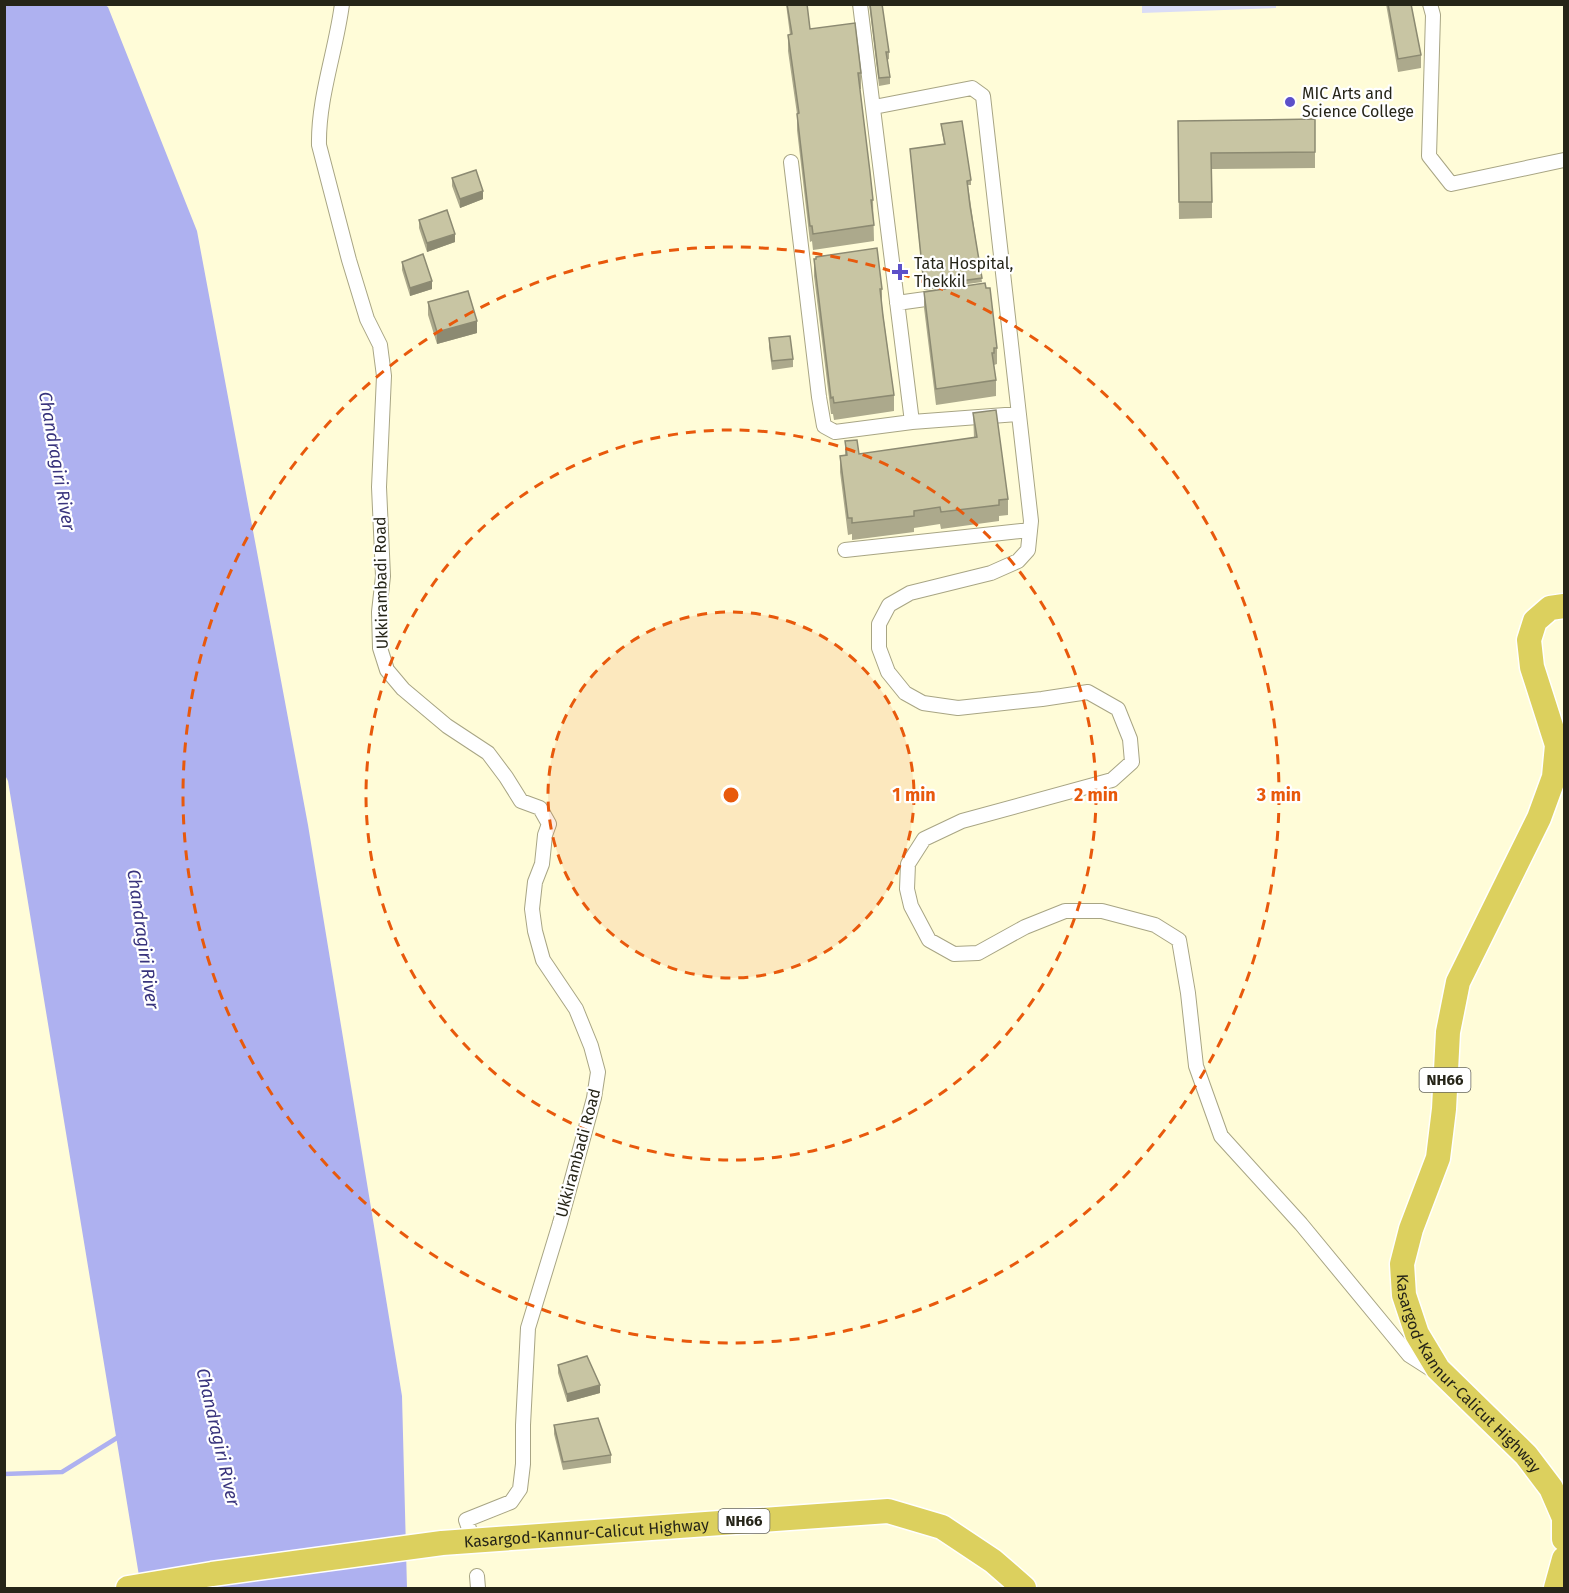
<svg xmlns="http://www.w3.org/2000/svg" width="1569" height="1593" font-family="'Fira Sans',sans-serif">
	<rect width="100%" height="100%" fill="#fffcd8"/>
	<path fill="#dadcf6" d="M1276,5V8L1142,13V5Z"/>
	<path fill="#aeb1f0" d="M5,5H105L108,7L197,231L308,825L402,1396L407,1588H141L8,781L5,775Z"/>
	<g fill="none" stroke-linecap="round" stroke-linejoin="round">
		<path stroke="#aeb1f0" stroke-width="4.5" d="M4,1474L62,1472L120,1436"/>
		<defs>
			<path id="street" d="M342,4C336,51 318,98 319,145L349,260L367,319L380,345L384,376L379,487L383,576L379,612L380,648L387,670L403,689L447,726L488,753L506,777L521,801L540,808L549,824L545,835L542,864L535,882L532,909L535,931L543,960L576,1009L591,1046L598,1072L594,1098L560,1223L528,1328L523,1425V1464L520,1489L511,1502L466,1520L473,1540
				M860,4L912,422L1019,414
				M1430,4L1433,15L1429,156L1451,184L1564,160
				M874,107L972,88L983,96L1031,521L1028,550L1018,561L991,573L910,593L889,605L879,624V648L888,672L905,693L923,703L958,708L1042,699L1088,692L1118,709L1130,739L1132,762L1112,780L962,821L924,839L908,864L907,889L911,906L929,940L954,954L978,953L1025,927L1065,911H1102L1155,925L1179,940L1188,993L1196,1066L1221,1136L1301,1224L1409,1355L1434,1371
				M791,162L819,397L824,426L835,432L912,422
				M897,303L940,297
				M845,550L1030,530
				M477,1576L478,1588"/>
			<g id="highway">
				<path id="s1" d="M1564,606L1550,608L1535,621L1529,640L1532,667L1557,745L1554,777L1539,818L1458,982L1448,1032L1444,1109L1438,1158L1411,1229L1402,1264L1404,1295L1417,1334L1438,1369L1526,1455L1551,1488L1564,1518V1539"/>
				<path id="s2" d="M128,1588L212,1574L442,1543L888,1511L942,1527L993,1561L1024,1588"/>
				<path d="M1556,1588L1564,1559"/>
			</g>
		</defs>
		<use href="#street" stroke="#a8a584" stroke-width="16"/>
		<use href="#highway" stroke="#fff" stroke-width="27"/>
		<use href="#street" stroke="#fff" stroke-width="14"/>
		<use href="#highway" stroke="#dcd05e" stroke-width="24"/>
	</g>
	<path fill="#aca98c" d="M786,4H807L810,29L861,73V89H860L873,200L874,241L813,250L812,241L810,242L797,130V114L788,51V35H790Z
		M869,4H882L889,52V59L887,60L890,77V84L879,86Z
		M1386,4H1411L1421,55V68L1398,72Z
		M1315,119V168L1212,169V218L1179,219L1178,121Z
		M941,124L971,180V185H968L982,282L924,290L910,149L944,144Z
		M452,178L483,199L460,208L452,186Z
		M419,220L455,242L427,252L419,228Z
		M814,259L882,289V306L894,395V411L834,420L833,414H831L814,276Z
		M402,262L432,289L410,296L402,270Z
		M924,292L997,348V364L994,365L996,380V396L936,405L924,308Z
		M428,302L477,333L437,344L428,315Z
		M769,338L793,359V367L772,370L769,347Z
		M973,413L1008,499V515L999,516V521L941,529L940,524L914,528V532L852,540V534L848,535L840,472V456L845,455V441L859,454L974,438Z
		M558,1365L600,1393L567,1402L558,1373Z
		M554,1425L611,1455V1463L563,1470L554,1434Z"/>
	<path fill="#8c8a72" d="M483,191V199L460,208V199Z
		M455,234V242L427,252V243Z
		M432,281V289L410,296V288Z
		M477,321V333L437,344V332Z
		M600,1385V1393L567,1402V1394Z"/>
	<path fill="#c8c5a3" stroke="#8c8a72" stroke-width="1.5" d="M787,4H807L810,29L855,23L861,73H858L870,172L873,200H871L874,225L813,234L812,226H810L797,114L799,113L788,35L792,34Z
		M870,4H882L889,52H886L890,77L879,78Z
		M1388,4H1411L1421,55L1398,59Z
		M1315,119V152L1211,153L1212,202H1179L1178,121Z
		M962,121L971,180L967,181L970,206L982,278L924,286L910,149L945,144L941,124Z
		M476,170L483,191L460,199L452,178Z
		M447,210L455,234L427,243L419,220Z
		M877,248L882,289H880L883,316L894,395L834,403L833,397L831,398L814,259H816V257Z
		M423,254L432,281L410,288L402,262Z
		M985,283L986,288H990L997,348H994V353H992L996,380L936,389L924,292Z
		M468,291L477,321L437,332L428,302Z
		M790,336L793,359L772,361L769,338Z
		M996,410L1008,499L999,500V505L941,512L940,507L914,511V516L852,523V518H848L840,456L847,455L845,441L857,440L859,454L977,437L973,413Z
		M587,1356L600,1385L567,1394L558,1365Z
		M598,1418L611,1455L563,1462L554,1425Z"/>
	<circle cx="731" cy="795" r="183" fill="#e8590c" fill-opacity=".12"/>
	<g fill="none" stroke="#e8590c" stroke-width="3" stroke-dasharray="10 8">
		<circle cx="731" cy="795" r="183"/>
		<circle cx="731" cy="795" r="365"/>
		<circle cx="731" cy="795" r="548"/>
	</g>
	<g fill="#5c50c9" stroke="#fff" stroke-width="2">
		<circle cx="1290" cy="102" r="6"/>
		<path d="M897 263h6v6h6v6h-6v6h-6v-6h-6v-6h6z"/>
	</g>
	<g text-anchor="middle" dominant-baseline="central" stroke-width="4.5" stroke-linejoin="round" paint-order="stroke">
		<g fill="#fff" stroke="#67665d" stroke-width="1.5">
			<rect x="1419.5" y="1068" width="51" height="24" rx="4.5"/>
			<rect x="718.5" y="1509" width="51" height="24" rx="4.5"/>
		</g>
		<g font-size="15" font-weight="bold" fill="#262518">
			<text x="1445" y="1080">NH66</text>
			<text x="744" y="1521">NH66</text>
		</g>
		<g font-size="16" fill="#262518" stroke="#fff" text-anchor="start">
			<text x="1302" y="93">MIC Arts and<tspan x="1302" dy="18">Science College</tspan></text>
			<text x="914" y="263">Tata Hospital,<tspan x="914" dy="18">Thekkil</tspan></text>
		</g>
		<g font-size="16" fill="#262518" stroke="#fff">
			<text transform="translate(381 583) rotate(-91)">Ukkirambadi Road</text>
			<text transform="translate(578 1153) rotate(-75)">Ukkirambadi Road</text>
			<text stroke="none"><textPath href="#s1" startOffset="844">Kasargod-Kannur-Calicut Highway</textPath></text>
			<text stroke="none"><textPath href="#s2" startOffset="462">Kasargod-Kannur-Calicut Highway</textPath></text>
		</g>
		<g font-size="18" font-style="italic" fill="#39347d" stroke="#fff">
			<text transform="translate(57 461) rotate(80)">Chandragiri River</text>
			<text transform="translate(143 939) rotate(82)">Chandragiri River</text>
			<text transform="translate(218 1437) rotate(77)">Chandragiri River</text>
		</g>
	</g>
	<circle cx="731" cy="795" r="9" fill="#e8590c" stroke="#fff" stroke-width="3"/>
	<g font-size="18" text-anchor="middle" font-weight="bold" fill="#e8590c" stroke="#fff" stroke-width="4.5" stroke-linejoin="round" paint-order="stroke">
		<text x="914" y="801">1 min</text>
		<text x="1096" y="801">2 min</text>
		<text x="1279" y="801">3 min</text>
	</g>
	<rect width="1569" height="1593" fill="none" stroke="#262518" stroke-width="12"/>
</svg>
